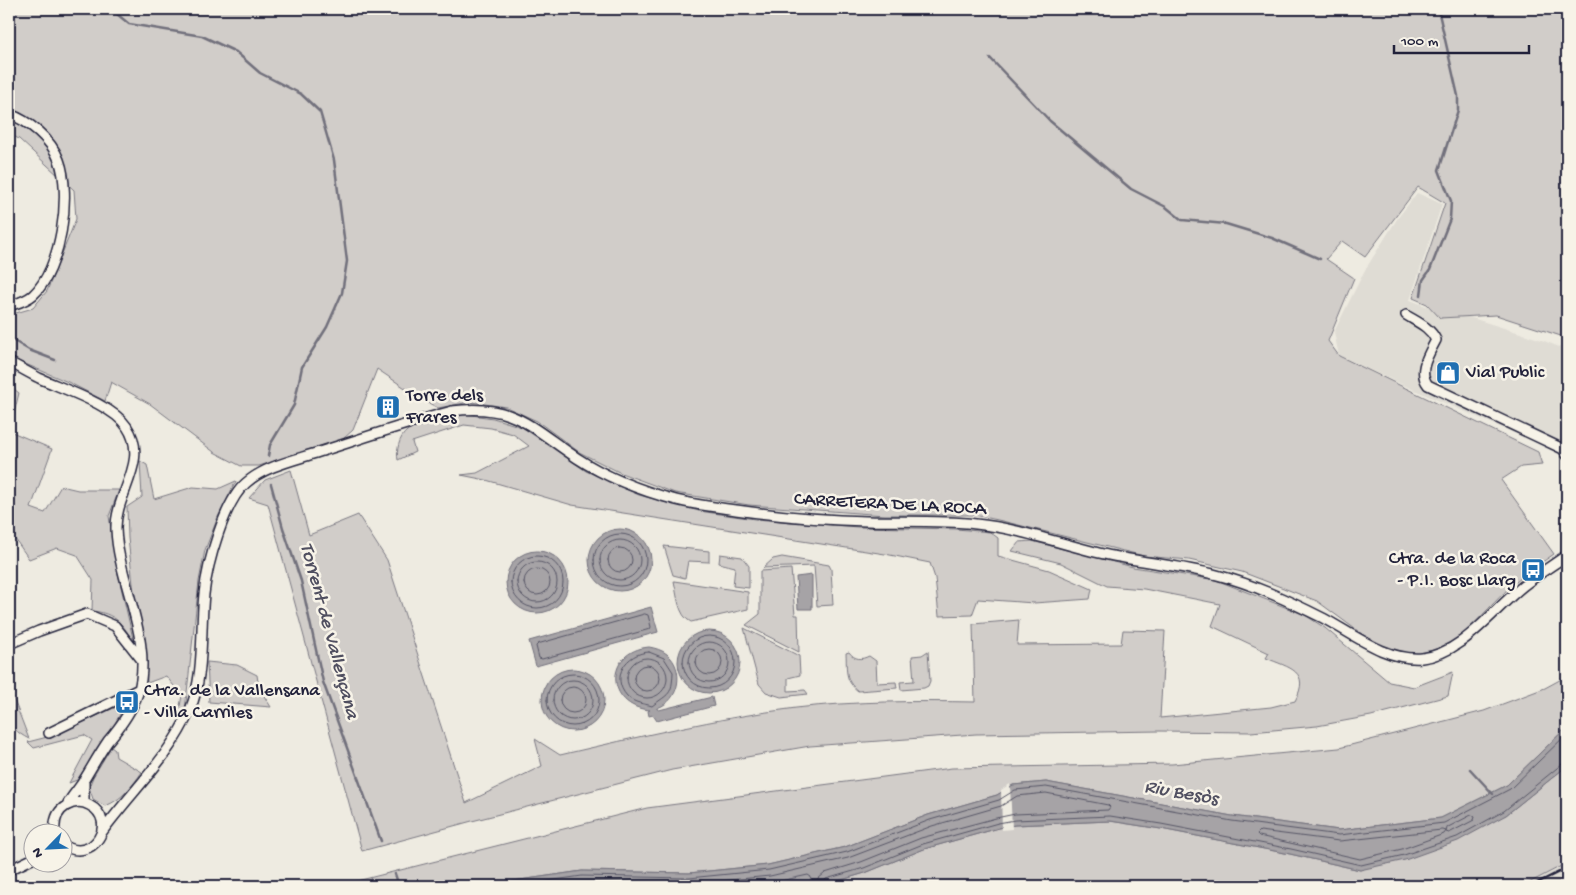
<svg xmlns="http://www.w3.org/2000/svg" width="1576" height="895" font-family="'Gochi Hand',sans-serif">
	<rect width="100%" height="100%" fill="#eeebe1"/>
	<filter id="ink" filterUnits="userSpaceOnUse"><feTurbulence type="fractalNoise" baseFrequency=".02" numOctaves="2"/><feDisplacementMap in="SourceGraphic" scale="10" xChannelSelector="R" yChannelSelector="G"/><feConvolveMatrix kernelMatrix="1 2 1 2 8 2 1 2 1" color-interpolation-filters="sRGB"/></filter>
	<g filter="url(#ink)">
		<path fill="#dfdcd4" d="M1417,193L1442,204L1410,300L1439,311L1456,313L1539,339L1567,350V468L1558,452L1403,385L1339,356L1334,332L1365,270L1397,219Z
			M1567,863V878L1552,886H1523Z"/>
		<path fill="#d1cdc9" stroke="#7a7882" d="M9,9H1567V338L1496,315L1440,318L1427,304L1413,298L1445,203L1418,187L1365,257L1342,241L1326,259L1354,278L1328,341L1339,356L1538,452L1542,465L1521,467L1501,480L1554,554C1538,565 1522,576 1508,589C1487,608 1445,661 1416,663C1411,664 1405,662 1400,662L1317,601L1242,572L1189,560L1144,556L998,520L974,515H885L749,505L675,493L621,473L579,452L537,421L506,407L470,402L438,408L423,400L377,369L353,430L343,439L259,466H241L214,452L150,404L111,382L105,401L68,382L16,360L9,354V315L33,308L47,291L76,219L74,190L19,139L9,134Z
			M9,385L19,393L11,426L12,432L52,449L31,508L45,513L61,486L78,490H119L109,516L118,574L134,643C123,624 115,613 92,611L93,580L77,555L57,548L29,559L15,539L9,549Z
			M464,414L493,418L522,427L586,471L639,495L699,511L755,519L858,527L956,529L990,532L998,538V556L1049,570L1092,589L1090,599L1034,603L978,599L972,615L939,616L935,578L930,563L885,554L572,505L486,480L461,475L477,473L529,446L513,434L491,428L464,425L412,442L415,452L398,460C396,451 399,437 407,431C415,424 452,417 464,414Z
			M140,461L147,465L154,499L193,487L218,489L236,481L218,517L205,550L199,581L185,711L178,716L182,696L166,676L147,683L145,645L134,593L128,538L127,507L142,497Z
			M291,470L309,535L358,515L387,560L466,803L542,766L535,739L560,755C638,737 716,718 796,708C855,701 916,701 975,702L973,624L1019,620L1017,645L1121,644L1123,630L1165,631L1160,718L1271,707L1295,701C1311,671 1290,668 1266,658L1269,653L1212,626L1220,604L1144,589L1107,586L1061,563L1012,551L1019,542L1032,541L1133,567L1216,580L1305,615L1325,628L1389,682L1414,687L1453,672L1448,696L1371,716L1317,726L1251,732L1159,731L976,734L810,746L672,770L472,821L362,851L268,504L249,498L265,480Z
			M664,546L709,551V562L688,561L685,578L673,575Z
			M720,554L742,557L749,566V588L733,586L735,567L719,563Z
			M782,557L829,565L831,569L833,605L817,606L814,566L763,568L773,559Z
			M791,569L795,615H798L799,652L746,625L760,614V571Z
			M674,581L748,592V609L691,622C678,616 677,594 674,581Z
			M744,628L799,656L800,675L788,678V691L805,690L808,694L781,697L766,692L759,684Z
			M928,651L930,681L928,686L924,688L901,690L900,682L914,681L912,656L922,655Z
			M849,652C855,660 861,660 869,656L876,661L877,683L896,682L897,688L858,691C844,680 847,670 846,653Z
			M207,662L237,665L257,675L259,688L271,707L209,702Z
			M1567,676V727L1507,785L1441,818L1339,830L1232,816L1046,782L1013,785L997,795L928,815L845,847L768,865L689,873L582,871L479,886H337L647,808L952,768L1172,764L1339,748L1484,711L1545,688Z
			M9,687L29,739C3,726 9,713 9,687Z
			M127,702L114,725L77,780L69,783L92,740L84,735L34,748L28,742L55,735Z
			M111,747L115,750L116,757L142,772C132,786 122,800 105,806L93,799L89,787L93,777Z
			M1567,766V863L1523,886H1435L1433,880L1408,886H821L865,873L924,849L999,828L1015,825L1110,821L1161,829L1290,854L1360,870L1506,815Z"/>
		<path fill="#a6a3a6" stroke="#716f7b" d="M589 560a31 31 0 1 1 62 0a31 31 0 1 1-62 0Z
			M506 582a31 31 0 1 1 62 0a31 31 0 1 1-62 0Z
			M812,575V609H798L796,577Z
			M651,607L658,632L536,666L529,641Z
			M678 662a31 31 0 1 1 62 0a31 31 0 1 1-62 0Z
			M649,647C655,648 662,650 667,654C685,669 680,701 657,708V709L659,710L712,697L714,706L657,721L653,715L649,716L648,711L650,710C605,707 604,651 649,647Z
			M542 700a31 31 0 1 1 62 0a31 31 0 1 1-62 0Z
			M1567,727V766L1506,815L1458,841L1405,860L1360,870L1290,854L1161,829L1110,821L1015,825L999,828L924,849L865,873L821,886H479L582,871L689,873L768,865L845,847L928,815L997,795L1013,785L1046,782L1232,816L1339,830L1441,818L1507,785Z"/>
		<path fill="#eeebe1" d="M1010,784L1012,829L1002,830L1001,790Z"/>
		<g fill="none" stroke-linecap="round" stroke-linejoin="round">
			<path stroke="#575666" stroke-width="1" d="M594 560a26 26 0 1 1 52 0a26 26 0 1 1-52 0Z
				M600 560a20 20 0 1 1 40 0a20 20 0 1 1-40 0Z
				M608 560a12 12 0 1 1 24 0a12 12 0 1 1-24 0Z
				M511 582a26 26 0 1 1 52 0a26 26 0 1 1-52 0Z
				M517 582a20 20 0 1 1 40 0a20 20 0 1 1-40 0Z
				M524 582a13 13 0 1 1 26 0a13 13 0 1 1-26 0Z
				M645,614L648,615L651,627L650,629L542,659L539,658L536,646L538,644Z
				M683 662a26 26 0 1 1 52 0a26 26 0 1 1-52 0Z
				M689 662a20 20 0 1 1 40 0a20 20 0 1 1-40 0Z
				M696 662a13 13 0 1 1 26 0a13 13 0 1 1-26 0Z
				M649,652L664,658L673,672C672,696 669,693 652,706C643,703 635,704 627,696C610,677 626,653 649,652Z
				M627 678a20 20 0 1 1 40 0a20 20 0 1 1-40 0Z
				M634 678a13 13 0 1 1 26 0a13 13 0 1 1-26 0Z
				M547 700a26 26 0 1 1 52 0a26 26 0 1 1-52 0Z
				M553 700a20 20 0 1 1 40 0a20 20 0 1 1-40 0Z
				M560 700a13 13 0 1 1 26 0a13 13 0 1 1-26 0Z
				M1472,815L1475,817L1474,820L1449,833L1446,832L1447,828Z
				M1443,830L1446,831L1444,834L1402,849L1360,859L1259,836L1257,834L1260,831L1339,841Z
				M513,886L582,876L689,878L769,870L847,852L930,820L999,800L1015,790L1046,787L1232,821L1339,835L1444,823L1510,789L1567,734
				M555,886L583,882L689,884L770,876L848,858L932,826L1001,806L1017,796L1046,793L1108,805L1110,807L1108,810L1015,814L996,818L921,838L861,862L825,873L818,879L817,886
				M742,886L771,883L808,875L811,877L809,886
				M823,886L824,882L826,879L864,868L923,844L998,823L1015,820L1110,816L1161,824L1291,849L1361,865L1404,855L1457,837L1504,811L1562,764L1567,762"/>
			<path stroke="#716f7b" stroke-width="2.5" d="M115,9L117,14L129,24L202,36L236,52L260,73L301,94L320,112L334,160L347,261L342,293L327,327L302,367L294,405L270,445L268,456
				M990,58L1050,121L1131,189L1166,207L1182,220L1226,224L1272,238L1320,259
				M1421,295L1423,280L1430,270L1450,219L1451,201L1439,170L1458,110V96L1438,9
				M9,338L29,350L55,360
				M271,484L283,528L301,581L323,682L381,841
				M1470,769L1493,794
				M395,874L399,886"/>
			<defs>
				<path id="minor" d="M9,114C29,121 51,139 59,160C72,194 61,270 33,295C26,301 18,303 9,306
					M1406,315C1417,322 1430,327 1436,340C1429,354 1417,371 1428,385L1563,449L1567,455
					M9,362C19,367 29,373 39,378C63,389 113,405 127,427C150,461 115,494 116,529C118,582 154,641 138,693C132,711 120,727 108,741C99,754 92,767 84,780C79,789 72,795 67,805
					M9,644L39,631L87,614L115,626L141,659
					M49,733L139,689
					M84,780V803
					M55,832C54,822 56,812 66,806C73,802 82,801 89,805C120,821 92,866 62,844
					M102,832C131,792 170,757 190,710C205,674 200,632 204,594C207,565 224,502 246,483C265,466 295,460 319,452C363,438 407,423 452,411C514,403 530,427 577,458C606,477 642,491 676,500C696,505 716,507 736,510C779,516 823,520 867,521C903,522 940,520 976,524C1017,528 1058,543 1099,553C1138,562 1178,565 1217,575C1253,584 1289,601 1323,618C1353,634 1386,661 1422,658C1462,654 1493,610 1523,586C1537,575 1553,565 1567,555
					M9,870L32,859"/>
			</defs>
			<use href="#minor" stroke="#22223b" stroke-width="12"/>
			<use href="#minor" stroke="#f7f3e8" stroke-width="9"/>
			<path stroke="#22223b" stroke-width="2.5" d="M1531,886L1567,868"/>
		</g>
	</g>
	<defs>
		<symbol id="shop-square" viewBox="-11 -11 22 22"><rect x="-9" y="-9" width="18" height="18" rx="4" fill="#1f6fb2" stroke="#f7f3e8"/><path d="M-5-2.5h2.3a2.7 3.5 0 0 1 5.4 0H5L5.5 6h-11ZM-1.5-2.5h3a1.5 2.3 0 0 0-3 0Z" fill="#fff"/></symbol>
		<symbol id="building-square" viewBox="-11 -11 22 22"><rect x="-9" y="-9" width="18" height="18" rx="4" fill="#1f6fb2" stroke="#f7f3e8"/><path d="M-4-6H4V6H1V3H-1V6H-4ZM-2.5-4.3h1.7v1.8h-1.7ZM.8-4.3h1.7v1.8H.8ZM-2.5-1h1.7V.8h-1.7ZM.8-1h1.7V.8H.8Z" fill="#fff"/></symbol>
		<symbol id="bus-square" viewBox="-11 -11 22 22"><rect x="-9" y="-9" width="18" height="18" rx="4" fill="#1f6fb2" stroke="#f7f3e8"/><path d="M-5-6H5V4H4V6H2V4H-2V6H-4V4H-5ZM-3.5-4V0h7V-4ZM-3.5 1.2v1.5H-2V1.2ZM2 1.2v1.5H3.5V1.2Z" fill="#fff"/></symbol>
	</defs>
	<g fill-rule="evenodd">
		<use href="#shop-square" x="1434" y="359" width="28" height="28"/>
		<use href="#building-square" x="374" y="393" width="28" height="28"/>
		<use href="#bus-square" x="1519" y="556" width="28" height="28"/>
		<use href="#bus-square" x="113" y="688" width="28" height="28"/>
	</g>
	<g text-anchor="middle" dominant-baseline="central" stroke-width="5" stroke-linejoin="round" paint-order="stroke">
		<g font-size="19" fill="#22223b" stroke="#f7f3e8" text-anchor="start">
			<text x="1466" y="373">Vial Public</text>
			<text x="406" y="396">Torre dels<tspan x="406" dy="22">Frares</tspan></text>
			<text x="1516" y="559" text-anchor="end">Ctra. de la Roca<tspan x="1516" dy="22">- P.I. Bosc Llarg</tspan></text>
			<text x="144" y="691">Ctra. de la Vallensana<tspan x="144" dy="22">- Villa Carriles</tspan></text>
		</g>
		<g font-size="19" fill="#22223b" stroke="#f7f3e8">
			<text transform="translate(890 505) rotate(3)">CARRETERA DE LA ROCA</text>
		</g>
		<g font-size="20" font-style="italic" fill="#504f60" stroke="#f7f3e8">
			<text transform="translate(328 631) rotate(75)">Torrent de Vallençana</text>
			<text transform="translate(1181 794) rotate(10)">Riu Besòs</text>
		</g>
	</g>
	<rect width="1576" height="895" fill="none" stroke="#f7f3e8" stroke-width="30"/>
	<rect x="15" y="15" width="1546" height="865" fill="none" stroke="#22223b" stroke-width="2" filter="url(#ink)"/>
	<g transform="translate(48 848) rotate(246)"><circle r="24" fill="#f7f3e8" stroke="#a29fa3"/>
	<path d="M0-4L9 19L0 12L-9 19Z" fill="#1f6fb2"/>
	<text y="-8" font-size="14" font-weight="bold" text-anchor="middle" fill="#22223b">N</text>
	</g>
	<path d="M1394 45v8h135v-8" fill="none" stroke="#22223b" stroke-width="2.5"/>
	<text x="1401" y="45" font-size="15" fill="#22223b" stroke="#f7f3e8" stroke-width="4" paint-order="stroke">100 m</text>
</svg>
